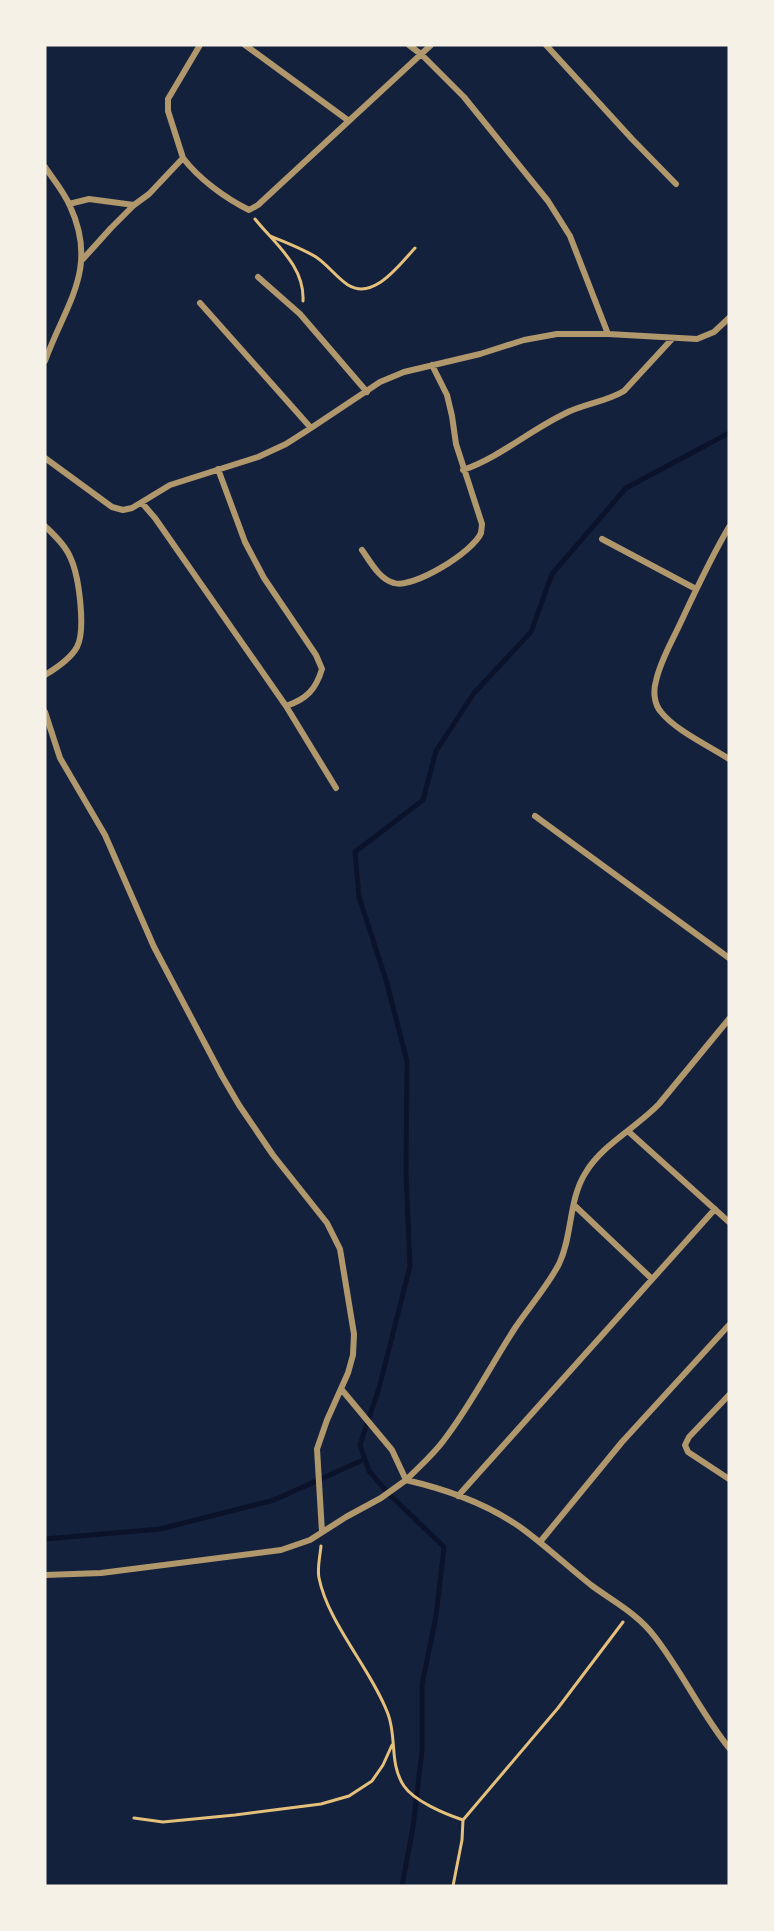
<svg xmlns="http://www.w3.org/2000/svg" width="774" height="1931" font-family="Commissioner,sans-serif">
	<rect width="100%" height="100%" fill="#14213d"/>
	<g fill="none" stroke-linecap="round" stroke-linejoin="round">
		<path stroke="#0b132b" stroke-width="5" d="M45,1539L160,1529L274,1500L365,1459
			M402,1886L413,1827L422,1751V1685L436,1616L444,1547L388,1493L369,1471L360,1445L379,1388L410,1266L406,1174L407,1061L386,980L359,897L355,852L423,800L436,751L474,693L531,632L552,574L626,488L729,433"/>
		<path stroke="#e5c07b" stroke-width="3" d="M255,219C274,243 305,266 303,301
			M270,236C285,242 303,249 316,257C328,265 336,277 348,285C374,301 400,264 415,248
			M321,1546C320,1556 317,1569 319,1578C328,1623 371,1669 388,1714C397,1737 389,1764 404,1786C414,1801 445,1814 463,1820
			M134,1818L163,1822L235,1815L321,1804L349,1796L372,1781L383,1765L392,1745
			M453,1886L462,1840L463,1820L558,1708L623,1622"/>
		<path stroke="#b1986c" stroke-width="6" d="M245,45L349,121
			M409,45L422,55L464,97L548,201L570,236L608,334
			M546,45L632,139L676,184
			M183,158L168,111V99L200,45
			M45,167C53,179 64,192 70,206C99,269 66,303 45,361
			M69,204L89,199L134,205
			M83,259L111,228L134,205L149,194L183,158C199,179 225,198 249,210L258,205L431,45
			M258,277L300,314L367,392
			M200,303L311,428
			M45,458L112,507L123,510L132,508L170,485L258,457L286,444L311,428L380,382L404,372L480,354L524,340L557,334H608L697,339L714,332L729,318
			M463,470C500,457 529,431 564,414C583,404 606,402 624,391L672,339
			M142,503L155,518L286,706C307,699 316,689 322,669L316,655L264,578L245,542L218,469
			M45,526C55,536 66,546 71,559C79,577 86,630 77,647C71,658 55,669 45,675
			M729,527C710,559 695,592 679,626C671,643 660,662 656,681C653,691 654,704 661,712C675,730 709,746 729,759
			M602,539L696,589
			M362,550C370,561 379,579 394,583C413,589 473,552 481,533C481,533 482,525 482,524L456,444L452,416L447,395L432,365
			M286,706L336,788
			M45,712L60,758L105,835L154,947L222,1076L239,1105L273,1155L327,1223L340,1249L354,1334L353,1355L348,1373L327,1420L317,1449L322,1532
			M535,816L729,958
			M629,1132L729,1222
			M574,1205L652,1279
			M342,1390L392,1450L406,1480C419,1467 433,1455 444,1440C471,1405 491,1365 515,1328C529,1307 547,1287 559,1264C573,1235 568,1200 586,1172C603,1144 636,1128 659,1104L729,1019
			M729,1395L689,1437L685,1445L688,1452L729,1479
			M458,1496L715,1209
			M540,1542L622,1442L729,1325
			M45,1575L101,1573L281,1550L310,1540L346,1517L381,1498L406,1480C445,1489 487,1504 520,1527C545,1545 567,1566 591,1585C614,1602 638,1614 655,1637C682,1672 701,1713 729,1748"/>
	</g>
	<rect width="774" height="1931" fill="none" stroke="#f6f1e7" stroke-width="93"/>
</svg>
